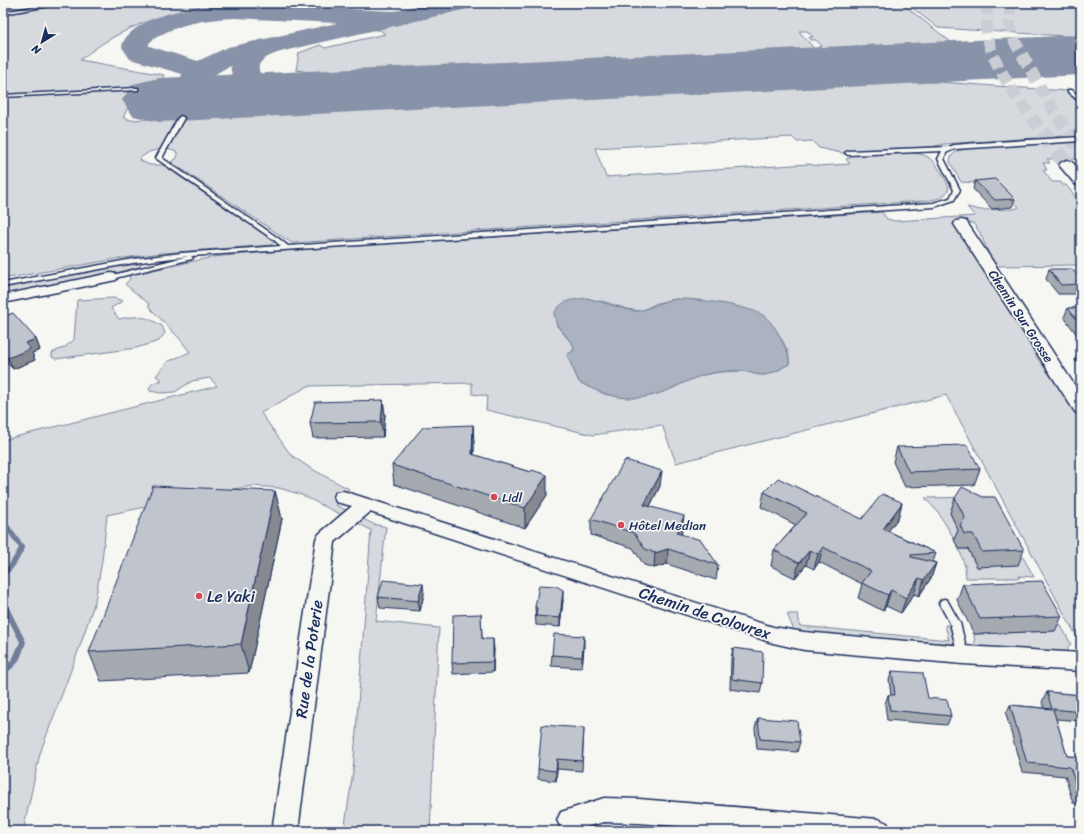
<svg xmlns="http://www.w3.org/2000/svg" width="1084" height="834" font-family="Sriracha,sans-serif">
	<rect width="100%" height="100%" fill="#f6f6f2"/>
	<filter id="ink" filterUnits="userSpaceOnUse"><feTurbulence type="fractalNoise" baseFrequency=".025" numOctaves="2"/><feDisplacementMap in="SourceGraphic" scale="8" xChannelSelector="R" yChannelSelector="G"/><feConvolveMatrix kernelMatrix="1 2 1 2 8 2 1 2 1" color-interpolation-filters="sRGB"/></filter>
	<g filter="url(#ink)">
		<path fill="#d6d9dd" stroke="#78849e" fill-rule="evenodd" d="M74,3H214C164,13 120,27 80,60L164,75L161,83L144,84L143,86H138L123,118H128V120L177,118L160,149L149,152L140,158L141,161L150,165H163L275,242L271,245L162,253L116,259L3,279V20L12,12Z
			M252,3H366L329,7Z
			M489,3H901L951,42L940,43V45H932L930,46L822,51L818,47L822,46L816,40H811L809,37H813L807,31H799L817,52L332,75L296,70L299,53L320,45L325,48L385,34L380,30H375Z
			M906,3H1081V37L938,28Z
			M923,80L924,81L1067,91L1081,104V135L944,144L931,147L841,153L819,148L812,141L797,142L792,137L595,148L606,177L809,164L818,166L850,164L846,159L850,158V155C869,154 912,148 928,157C937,163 946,179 949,188C945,199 933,200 923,201L293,243L290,242L171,162L177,158L178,153L174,151L167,149L185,118Z
			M1081,141V159H1047L1050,163H1043L1047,170H1043L1052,182H1061L1063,185H1066L1081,203V265L994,266L980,233L973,223L954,224L982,264L1038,359L1062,392L1081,422V642L1079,641L946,395L676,463L662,425L593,435L486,410L487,396L472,394V383L308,386L261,413L291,455L310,468L349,489L336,505L373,524L386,527L376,621L439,628L430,831H344L353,772L371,530L302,495L279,488L253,486L226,490L107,515L102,561L95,601L80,646L40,753L23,831H3V440L217,386L210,378L192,381L175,392L161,393L150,391L149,388L153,383L162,380L156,376L167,362L190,352L179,338L149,307V304L125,284L130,279L129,275L213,257L291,250L882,212L887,219L895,221L975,216L967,207L981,210L1014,209L1019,207L995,184L961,182L950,162C950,149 967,149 977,147ZM677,299L769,321C777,333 791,349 789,364L776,371L763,375L742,371L720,372L696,376L673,388L607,395L579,382L567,355L573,351L574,346L557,326L554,313L602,301L627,309L641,311L657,303Z
			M140,264L141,265L139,267L121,272L3,297V288L111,267Z
			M114,298L123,301L111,308L119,319C137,315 147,316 162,326L165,333L159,341L136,348L56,359L52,357V353L65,347L74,340L77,300Z
			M990,497L1034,577L1019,576L1020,578H966L965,566L959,549H968L977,567L1018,564L950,513L963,539L955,540L938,512L925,498Z
			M1054,613L1071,644L1067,648L1069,652L975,647L974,634L1054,631Z
			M787,614H798L800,626L949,640L945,625H949L955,641L952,644L799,633L794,630Z"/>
		<path fill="#abb2c0" stroke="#717e99" d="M587,298L633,311C648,312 661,299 677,299C693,298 752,306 764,316C772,322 778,332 782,341C786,349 790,355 789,364C782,368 773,374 764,375C758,376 750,372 743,371C736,370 726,371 719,372C701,374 688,381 673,388C639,404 611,400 579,382L567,355L573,351L574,346L557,325L554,313C563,299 572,300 587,298Z"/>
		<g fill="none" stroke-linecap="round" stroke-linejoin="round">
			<path fill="#717e99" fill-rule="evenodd" d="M3,519H5L25,548C19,558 14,572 3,576V570L8,566L19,548L3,526Z
				M3,599L5,600L26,642C21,657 19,667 3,674V667L12,660L20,642L3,609Z"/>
			<path fill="#8892a8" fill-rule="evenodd" d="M429,3H474L471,8L284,51C277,53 256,59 259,70C262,86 313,83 326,87L331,93L326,99C304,105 250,101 235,80C232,76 230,70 231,66C200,79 214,84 200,105L189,108L178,105L174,99L182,74L130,59L122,47C128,15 208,4 235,4L394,11ZM235,18L337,23L228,47L198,61L149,46V43C171,24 207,19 235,18Z"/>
			<path fill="#8892a8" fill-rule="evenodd" d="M1081,35V75L159,122L133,116L122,100L133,84L159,78Z"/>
			<path stroke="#caced4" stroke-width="12" stroke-dasharray="12 6" stroke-linecap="butt" d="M1010,3V25L1015,42L1054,112L1069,133"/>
			<path stroke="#caced4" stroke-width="16" stroke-dasharray="16 8" stroke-linecap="butt" d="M1068,132L1081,149"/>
			<path stroke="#caced4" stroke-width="12" stroke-dasharray="12 6" stroke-linecap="butt" d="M987,3C987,14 986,26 988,37C993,68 1024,107 1043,133"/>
			<path stroke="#caced4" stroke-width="16" stroke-dasharray="16 8" stroke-linecap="butt" d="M1042,132L1067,165"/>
			<defs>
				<path id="service" d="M57,3H67L3,14V12Z
					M136,88H138V90L3,97V95Z
					M1068,90H1072L1081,99V103L1068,92Z
					M181,116L184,118L162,158L278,238L288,246L933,203L950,198L954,190L938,159L942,151L848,155L845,153L848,151L949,147L954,145L978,143L1081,137V141L955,149L946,153L944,159L960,190L954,200L934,207L191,256L193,258L192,259L111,279L108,277L109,276L188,256L181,257L133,263L3,287V283L133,259L181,253L281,246L274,240L157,159L156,158L178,118Z
					M944,599L947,600L960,623L968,655L967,658L963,659L959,658L958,655L950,623L939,603L941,600Z"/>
				<path id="minor" d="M961,220L966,221L968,224L1081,395V413L1075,412L954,224L956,221Z
					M111,273L116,274L118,277L116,280L3,303V295Z
					M343,491L773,627L804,632L963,646L1081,653V671L963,664L804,650L773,643L370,512L335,542L298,831H272L316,539L319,534L352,506L336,502L334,497L336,492Z
					M604,798L639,799L878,819L887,823L891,831H738L639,823L604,822L572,831L561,828L557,820L561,812Z"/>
				<path id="secondary" d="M3,3H14L12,5L3,7Z"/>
				<path id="primary" d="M1067,160L1072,162L1081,171V186L1075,184L1059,165L1062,162Z"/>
			</defs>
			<use href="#service" stroke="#1b2f5e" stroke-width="3"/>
			<use href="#minor" stroke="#1b2f5e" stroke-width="3"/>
			<use href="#secondary" stroke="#1b2f5e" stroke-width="3"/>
			<use href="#primary" stroke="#1b2f5e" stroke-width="3"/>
			<use href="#service" fill="#f6f6f2" fill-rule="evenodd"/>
			<use href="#minor" fill="#f6f6f2" fill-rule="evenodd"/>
			<use href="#secondary" fill="#f6f6f2" fill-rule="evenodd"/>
			<use href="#primary" fill="#f6f6f2" fill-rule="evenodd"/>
		</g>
		<path fill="#a5a9b0" stroke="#1b2f5e" d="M975,181L1015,199L1012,207L992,209L973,189Z
			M1049,269L1081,280V294H1058L1046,279Z
			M1068,308H1081V335H1077L1064,317Z
			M3,317L36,339L40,350L32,353L35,360L13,369L3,359Z
			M1079,350H1081V369L1075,360Z
			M383,400L385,415L383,437L313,438L310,423Z
			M473,425L474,444V455L530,472L547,495L525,528L394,484L392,465Z
			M897,447L980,469L974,485L905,487L893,462Z
			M660,486L650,506L682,532L681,534L718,565L716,580L667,564L654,568L644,565L633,548L591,535V519Z
			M275,491L282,519L249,673L101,681L89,652Z
			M764,492L862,519L902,503L898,518L888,531L936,553L933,562L936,563L931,578L919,596L914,594L901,613L886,606L883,611L858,598L862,584L819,562L814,569L806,565L795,578L771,566L774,550L796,525L761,507Z
			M955,498L1024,550L1018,565L977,567L968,549H959L954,540L958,530L950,513Z
			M963,584L1062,616L1055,631L974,634L957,600Z
			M424,594L420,611L380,608L378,597Z
			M563,600L560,627L536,625L535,607Z
			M481,614L482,639L494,649L493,672L453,674L452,663Z
			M584,647L582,668L551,666L552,655Z
			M733,648L762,683L760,693L730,689L731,658Z
			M892,671L951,716L947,725L887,720L885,704L888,695H891L889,680Z
			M1047,692L1081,695V721L1056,719L1067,756L1081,757V804L1073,803L1065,776L1022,772L1006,714L1010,705L1044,708L1042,702Z
			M758,718L800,742L797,752L757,749L755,728Z
			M584,728L582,771L557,769L556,781L538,779V769Z"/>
		<path fill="#868990" stroke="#1b2f5e" d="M36,339L40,350L32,353L35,360L13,369L8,358L25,343Z
			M383,400L385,415L383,437L381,422Z
			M473,425L474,444L473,474L472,454Z
			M662,471L660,486L643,520L644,505Z
			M547,475V495L525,528V508Z
			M275,491L282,519L249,673L241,644Z
			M902,503L898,518L879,544L883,529Z
			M684,516L682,532L675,548L677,533Z
			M823,547L819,562L814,569L818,554Z
			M668,549L667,564L654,568L655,553Z
			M810,550L806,565L795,578L799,563Z
			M936,563L931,578L919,596L924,580Z
			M919,578L914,594L901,613L906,598Z
			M423,584L424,594L420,611L418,601Z
			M563,590V600L560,627V618Z
			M891,590L886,606L883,611L888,595Z
			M584,636V647L582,668V657Z
			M493,639L494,649L493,672Z
			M557,759V769L556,781V771Z"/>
		<path fill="#c0c4cd" stroke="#1b2f5e" d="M995,179L1015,199L995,200L975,181Z
			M1049,269H1072L1081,280V284L1061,285Z
			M1068,308H1081V325H1080Z
			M13,313L36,339L25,343L30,349L8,358L3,352V317Z
			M383,400L381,422L310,423L315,402Z
			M473,425L472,454L530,472L532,470L547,475L525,508L392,465L423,427Z
			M967,445L980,469L909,472L897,447Z
			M625,460L662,471L644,505L684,516L677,533L701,540L718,565L668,549L655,553L645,549L634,533L591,519Z
			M778,478L862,519L882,494L899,501L902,503L883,529L936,553L911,555V557L936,563L924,580L919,578L906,598L891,590L888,595L862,583L871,571L823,547L818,554L810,550L799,563L774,550L807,513L764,492Z
			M153,486L275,491L241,644L89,652Z
			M962,487L983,497H995L1024,550L982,552L973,534H964L960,525L965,518L955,498Z
			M383,580L423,584L418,601L378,597Z
			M1042,581L1062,616L980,619L963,584Z
			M539,585L556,586L563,590L560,618L536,616L537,608L535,607Z
			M481,614L482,639H493V662L452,663L453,615Z
			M554,634L584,636L582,657L552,655Z
			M733,648L763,652L762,683L732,679Z
			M892,671L923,673L928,698L947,700L951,716L890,710L888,695H895Z
			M1047,692L1081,695V712L1053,709L1067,756L1081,757V794H1079L1070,767L1027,763L1010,705L1052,709Z
			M758,718L797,721L800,742L760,739Z
			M542,725L584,728L582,761L557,759L556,771L538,769Z"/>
	</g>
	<g fill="#d1495b" stroke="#f6f6f2" stroke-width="1.5">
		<circle cx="494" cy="497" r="4"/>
		<circle cx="621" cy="525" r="4"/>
		<circle cx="199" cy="596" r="4"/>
	</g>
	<g text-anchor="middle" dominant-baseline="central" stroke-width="3.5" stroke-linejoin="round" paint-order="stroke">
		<g font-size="13" fill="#1b2f5e" stroke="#f6f6f2">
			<text transform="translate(1021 316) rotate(57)">Chemin Sur Grosse</text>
		</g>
		<g font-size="13" fill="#1b2f5e" stroke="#f6f6f2" text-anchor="start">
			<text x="502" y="497">Lidl</text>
			<text x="629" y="525">Hôtel Median</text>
		</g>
		<g font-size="16" fill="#1b2f5e" stroke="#f6f6f2" text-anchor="start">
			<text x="207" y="596">Le Yaki</text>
		</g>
		<g font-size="16" fill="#1b2f5e" stroke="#f6f6f2">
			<text transform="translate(705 613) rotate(18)">Chemin de Colovrex</text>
			<text transform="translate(309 659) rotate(-82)">Rue de la Poterie</text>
		</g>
	</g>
	<rect width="1084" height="834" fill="none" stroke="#f6f6f2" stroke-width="16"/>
	<rect x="8" y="8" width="1068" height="818" fill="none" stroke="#1b2f5e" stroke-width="1.5" filter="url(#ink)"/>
	<g transform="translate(42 42) rotate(217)" stroke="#f6f6f2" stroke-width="3" paint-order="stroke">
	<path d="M0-3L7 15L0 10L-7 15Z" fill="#1b2f5e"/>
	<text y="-6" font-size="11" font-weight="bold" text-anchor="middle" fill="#1b2f5e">N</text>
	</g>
</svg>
